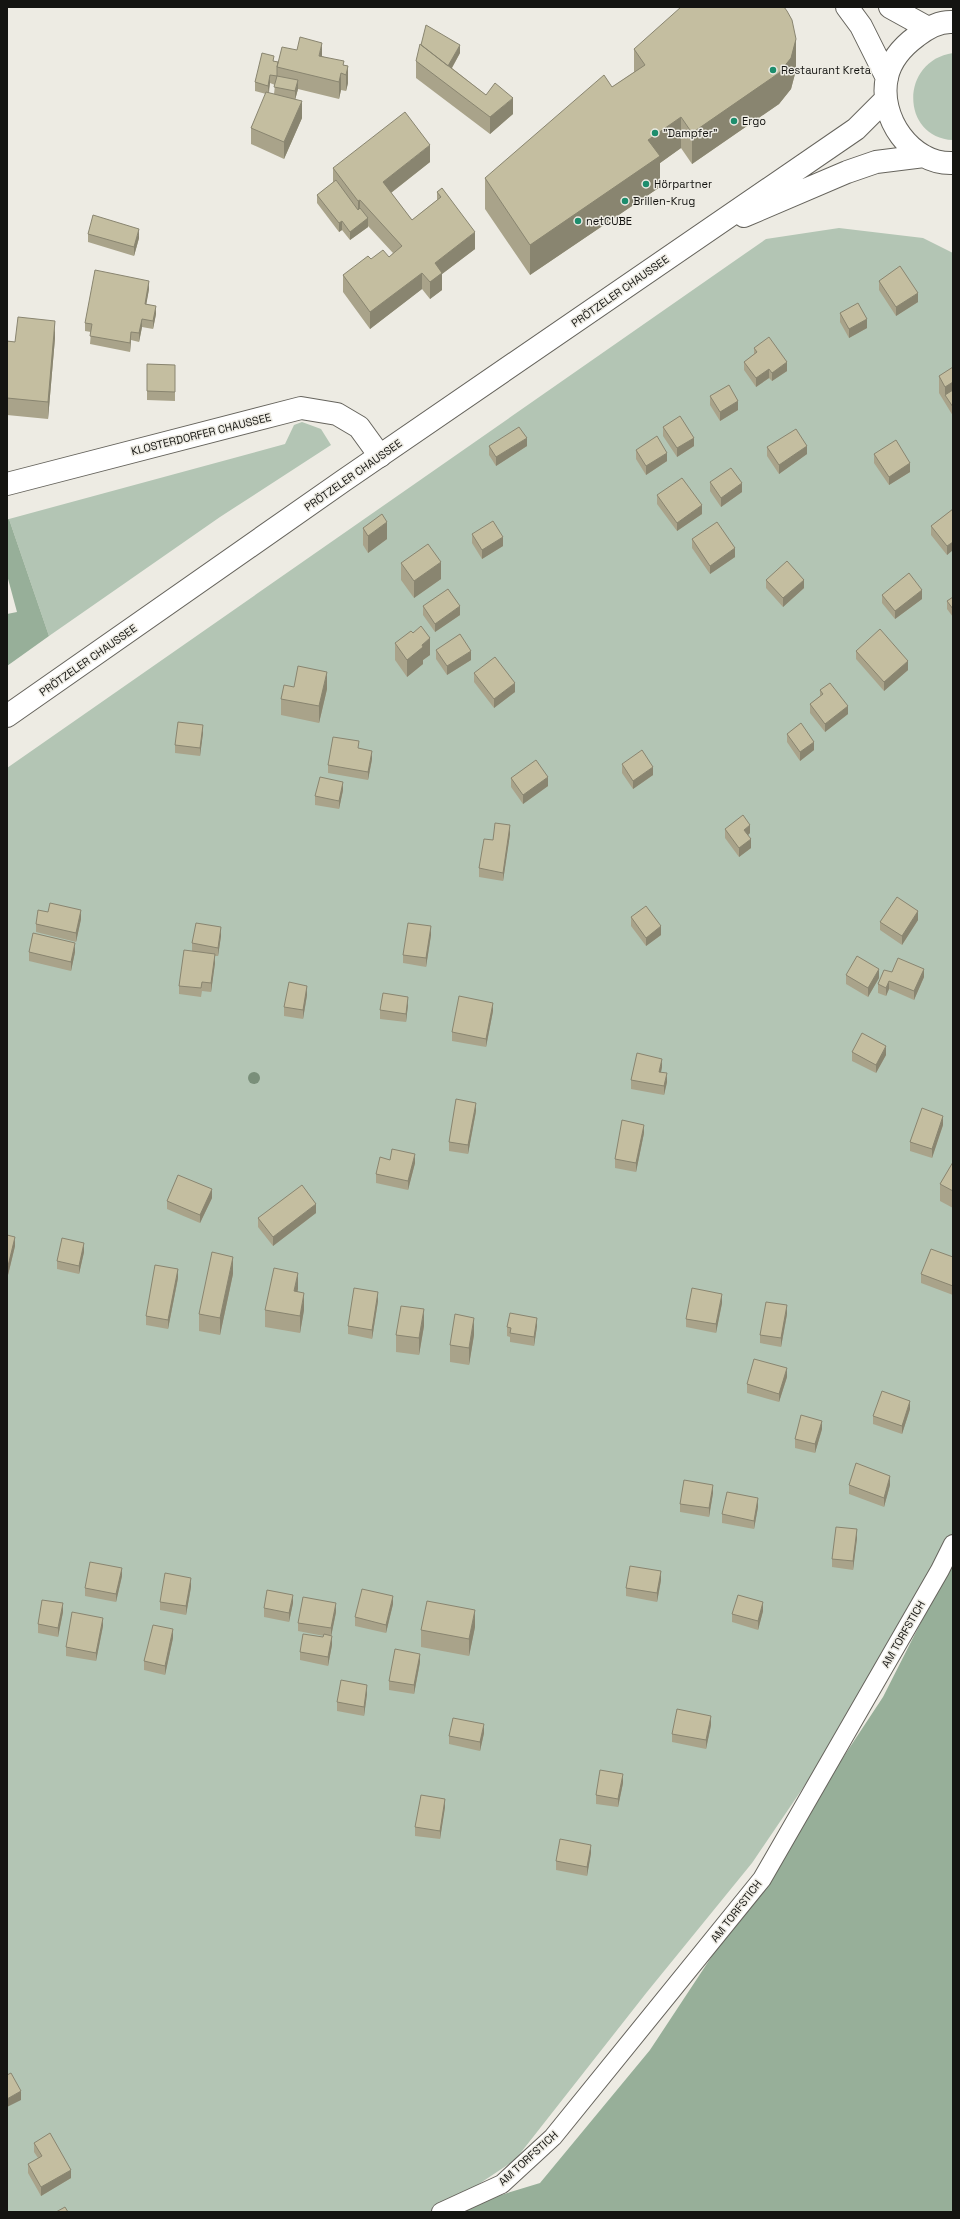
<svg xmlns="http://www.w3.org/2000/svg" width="960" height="2219" font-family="'Space Grotesk',sans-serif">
	<rect width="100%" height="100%" fill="#edebe3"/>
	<path fill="#b3c5b4" d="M953,53V140C901,138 899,61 953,53Z
		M839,228L923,238L953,253V1540L902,1642L752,1863L647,1992L515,2160L446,2206L430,2212H7V768L766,239Z
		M302,422L321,429L331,445L220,517L49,636L9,519L285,444L294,425Z"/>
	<path fill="#97af99" d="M9,519L49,636L7,666V614L17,612L7,575V520Z
		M953,1559V2212H445L540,2183L650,2050L883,1697Z"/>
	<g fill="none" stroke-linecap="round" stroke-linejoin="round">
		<defs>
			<path id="lane" d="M441,2212L502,2184L553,2137L762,1879L940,1570L953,1544"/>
			<path id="street" d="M7,484L301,408L337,414L359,427L380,456"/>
			<path id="secondary" d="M847,7L861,26L887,78
				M890,7L928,28
				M953,22C940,21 927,28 917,36C902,47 891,59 887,77C878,117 911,165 953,163
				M744,216L847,172L876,162L924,156
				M7,716L343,481L856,129L885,100"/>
		</defs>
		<use href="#lane" stroke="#66645d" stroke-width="20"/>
		<use href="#street" stroke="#66645d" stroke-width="24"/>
		<use href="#secondary" stroke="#66645d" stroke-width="24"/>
		<use href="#lane" stroke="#fff" stroke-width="18"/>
		<use href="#street" stroke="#fff" stroke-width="22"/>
		<use href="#secondary" stroke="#fff" stroke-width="22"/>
	</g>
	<circle fill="#7a8f7a" cx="254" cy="1078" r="6"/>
	<path fill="#a9a38a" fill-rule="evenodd" d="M634,49L796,70L791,89L779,104L692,164L681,148L660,163V187L530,275L485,209V178L612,87L634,72Z
		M460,53L452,68L486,95L513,114L490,134L416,78V61Z
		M322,56L344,65L348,66V83L346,91L341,90L339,99L298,89L295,100L302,118L284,159L251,144V128L266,94L255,91V82L274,61L278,62ZM270,83L275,85L274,94L269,93Z
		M430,162L391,193L412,220L437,200V192L442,188L475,249L442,274V290L430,299L422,289L370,329L343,292V275L371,259L389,257L393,253L368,226V227L350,240L342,230L339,232L317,203V195L333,183V168Z
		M88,234L139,238L134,256L88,242Z
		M879,281L918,302L896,316L879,290Z
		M149,289L146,304L156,314L153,329L142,327L139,342L131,340L130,352L90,344L91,332L85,331V323Z
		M840,313L867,328L849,338L840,322Z
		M55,338L48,419L7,415V341L15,342Z
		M754,348L787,371L772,381L769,378L756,387L744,370V362L754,354Z
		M147,364L175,365V401L147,400Z
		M953,367V416L939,393V376Z
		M710,396L738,410L720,421L710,405Z
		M663,427L694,446L677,457L663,436Z
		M489,446H527L496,466L489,455Z
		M767,447L807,454L779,474L767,456Z
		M636,450L667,461L646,475L636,459Z
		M874,454L910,472L889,485L874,463Z
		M710,482L742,492L721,507L710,491Z
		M657,495L702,514L677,531L657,504Z
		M953,509V550L947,555L931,535V526Z
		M363,528L387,539L368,553L363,545Z
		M472,534L503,546L482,559L472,543Z
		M692,539L735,557L710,574L692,548Z
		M401,563L441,579L414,598L401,580Z
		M766,580L804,588L783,607L766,588Z
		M882,595L922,599L895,619L882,603Z
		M953,597V617L947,609V601Z
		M423,606L460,615L435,632L423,615Z
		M395,643L430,655L423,660V664L407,677L395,660Z
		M436,650L471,660L447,675L436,659Z
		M856,651L908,670L884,691L856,659Z
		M474,673L515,692L494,708L474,682Z
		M327,689L319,723L281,715V699Z
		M820,690L848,714L825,732L810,713V704L820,696Z
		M203,733L200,756L175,753V745Z
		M787,734L814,750L800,761L787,742Z
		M359,749L372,759L368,780L328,773V765Z
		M622,764L653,775L633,789L622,773Z
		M511,778L548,786L523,804L511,787Z
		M343,790L339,809L315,805V796Z
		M725,829L750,833L748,835L751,848L739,857L725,838Z
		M510,834L503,881L479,877V868L493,840Z
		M631,917L661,935L646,946L631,926Z
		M81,919L76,942L36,932V924Z
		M918,920L902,945L880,930V922Z
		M431,935L426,967L403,963V955Z
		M221,936L218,956H215V963L211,992L202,991L201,997L179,994V986L192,951V943Z
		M29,952H75L71,971L29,961Z
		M892,972L924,977L914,1000L889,989L886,996L878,993V984Z
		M846,975L879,978L868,997L846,984Z
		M307,995L303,1019L284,1016V1007Z
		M408,1005L406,1022L380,1019V1010Z
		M493,1011L486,1047L452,1041V1032Z
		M852,1052L886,1055L876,1073L852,1061Z
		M662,1067L661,1072L667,1082L664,1095L631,1089V1080Z
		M476,1111L468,1154L449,1151V1142Z
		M943,1125L932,1158L910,1151V1142Z
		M644,1133L636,1172L615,1168V1159Z
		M390,1160L415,1163L408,1190L376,1183V1174Z
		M953,1162V1208L940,1201V1184Z
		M212,1198L200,1223L167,1209V1201Z
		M316,1213L273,1246L258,1227V1218Z
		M7,1235L15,1246L8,1275L7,1274Z
		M84,1252L79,1274L57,1269V1261Z
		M953,1257V1295L921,1283V1274Z
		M233,1274L220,1335L199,1331V1314Z
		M178,1278L168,1329L146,1325V1316Z
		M298,1289L297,1292L304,1310L300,1333L265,1327V1310Z
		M378,1301L372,1339L348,1334V1326Z
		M722,1303L716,1333L686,1327V1319Z
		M787,1314L781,1347L760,1343V1335Z
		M424,1326L419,1355L396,1352V1335Z
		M537,1326L534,1346L510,1342V1337L507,1336V1327Z
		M474,1335L469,1365L450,1362V1345Z
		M787,1377L779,1402L747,1393V1384Z
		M910,1409L902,1434L873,1424V1416Z
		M822,1429L815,1453L795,1448V1439Z
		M849,1485H890L884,1507L849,1494Z
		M713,1493L709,1517L680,1512V1504Z
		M758,1507L754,1529L722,1523V1514Z
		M857,1538L853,1570L832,1567V1559Z
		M122,1576L116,1602L85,1596V1588Z
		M661,1580L657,1602L626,1596V1588Z
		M191,1587L186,1615L160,1610V1602Z
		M293,1603L289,1622L264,1617V1608Z
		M393,1604L386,1633L355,1626V1617Z
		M763,1611L758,1630L732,1622V1614Z
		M63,1612L58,1637L38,1633V1624Z
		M336,1612L331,1636L332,1645L328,1666L300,1660V1652L323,1637L324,1636L298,1631V1623Z
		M103,1626L96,1661L66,1656V1647Z
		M475,1627L469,1656L421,1647V1630Z
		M173,1638L165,1675L144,1670V1661Z
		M420,1662L414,1694L389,1690V1681Z
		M367,1694L364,1716L337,1711V1702Z
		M711,1725L706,1749L672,1742V1734Z
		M484,1733L480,1751L449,1744V1736Z
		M623,1783L618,1807L596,1804V1795Z
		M445,1807L440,1839L415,1836V1827Z
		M591,1853L587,1876L556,1870V1861Z
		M34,2143L71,2178L41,2196L28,2173V2164L38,2158L34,2152Z"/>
	<path fill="#898570" d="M796,39V70L791,89L779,104L692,164V133Z
		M322,43V60L319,56Z
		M460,45V53L445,80V71Z
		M348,66V83L346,91V75Z
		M341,73V90L339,99V82Z
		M270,75V83L268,94V86Z
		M298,80V89L295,100V91Z
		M513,98V114L490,134V117Z
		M302,101V118L284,159V142Z
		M681,117V148L660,163V187L530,275V245L648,140Z
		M430,145V162L383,199V182Z
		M360,200V216L358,218V201Z
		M368,218V227L350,240V232Z
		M342,221V230L339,232V223Z
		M139,229V238L134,256V247Z
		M475,232V249L442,274V290L430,299V282L435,263Z
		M422,273V289L370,329V312Z
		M149,281V289L145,312V304Z
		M918,293V302L896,316V307Z
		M156,306V314L153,329V321Z
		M142,319V327L139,342V333Z
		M867,319V328L849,338V329Z
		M55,321V338L48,419V402Z
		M131,332V340L130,352V343Z
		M787,362V371L772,381V373Z
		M769,369V378L756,387V378Z
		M953,382V399L945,395V387Z
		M738,401V410L720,421V412Z
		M527,438V446L496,466V457Z
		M694,438V446L677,457V448Z
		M807,446V454L779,474V465Z
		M667,453V461L646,475V466Z
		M910,463V472L889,485V477Z
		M742,483V492L721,507V498Z
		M702,505V514L677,531V523Z
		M387,522V539L368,553V536Z
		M503,537V546L482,559V550Z
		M953,542V550L947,555V546Z
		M735,548V557L710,574V566Z
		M441,562V579L414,598V581Z
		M804,580V588L783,607V598Z
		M922,590V599L895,619V611Z
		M460,606V615L435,632V624Z
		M430,638V655L423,660V664L407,677V660L422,645Z
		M471,651V660L447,675V666Z
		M908,661V670L884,691V682Z
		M327,672V689L319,723V706Z
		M515,683V692L494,708V699Z
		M848,706V714L825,732V724Z
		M203,725V733L200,756V748Z
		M814,742V750L800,761V752Z
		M372,751V759L368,780V772Z
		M653,767V775L633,789V781Z
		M548,777V786L523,804V795Z
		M343,782V790L339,809V801Z
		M510,825V834L503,881V873Z
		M750,825V833L744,839V830Z
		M751,839V848L739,857V848Z
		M81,910V919L76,942V933Z
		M918,911V920L902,945V936Z
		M431,926V935L426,967V958Z
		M661,926V935L646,946V938Z
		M221,927V936L218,956V948Z
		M75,943V952L71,971V962Z
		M215,954V963L211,992V983Z
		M879,969V978L868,997V988Z
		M924,969V977L914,1000V991Z
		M889,981V989L886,996V988Z
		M307,986V995L303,1019V1010Z
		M408,997V1005L406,1022V1014Z
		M493,1003V1011L486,1047V1039Z
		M886,1046V1055L876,1073V1065Z
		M662,1059V1067L659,1081V1072Z
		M667,1073V1082L664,1095V1086Z
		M476,1103V1111L468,1154V1145Z
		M943,1116V1125L932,1158V1149Z
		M644,1125V1133L636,1172V1163Z
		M415,1154V1163L408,1190V1181Z
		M212,1189V1198L200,1223V1215Z
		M316,1204V1213L273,1246V1237Z
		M15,1237V1246L8,1275V1266Z
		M84,1243V1252L79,1274V1266Z
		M233,1257V1274L220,1335V1318Z
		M178,1269V1278L168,1329V1320Z
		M298,1273V1289L294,1308V1291Z
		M378,1292V1301L372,1339V1330Z
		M304,1293V1310L300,1333V1316Z
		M722,1294V1303L716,1333V1324Z
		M787,1305V1314L781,1347V1338Z
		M424,1309V1326L419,1355V1338Z
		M474,1318V1335L469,1365V1348Z
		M537,1318V1326L534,1346V1337Z
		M787,1368V1377L779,1402V1394Z
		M910,1401V1409L902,1434V1426Z
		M822,1421V1429L815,1453V1444Z
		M890,1476V1485L884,1507V1498Z
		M713,1485V1493L709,1517V1508Z
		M758,1498V1507L754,1529V1521Z
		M857,1529V1538L853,1570V1561Z
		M122,1568V1576L116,1602V1594Z
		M661,1571V1580L657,1602V1593Z
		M191,1578V1587L186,1615V1606Z
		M293,1595V1603L289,1622V1613Z
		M393,1596V1604L386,1633V1625Z
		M763,1602V1611L758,1630V1621Z
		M63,1603V1612L58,1637V1628Z
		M336,1603V1612L331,1637V1628Z
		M475,1610V1627L469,1656V1639Z
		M103,1618V1626L96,1661V1653Z
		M173,1629V1638L165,1675V1666Z
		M332,1636V1645L328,1666V1657Z
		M420,1654V1662L414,1694V1685Z
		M367,1685V1694L364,1716V1707Z
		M711,1716V1725L706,1749V1740Z
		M484,1724V1733L480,1751V1742Z
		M623,1774V1783L618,1807V1799Z
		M445,1799V1807L440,1839V1831Z
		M591,1845V1853L587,1876V1867Z
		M21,2091V2100L7,2107V2099Z
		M71,2170V2178L41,2196V2187Z"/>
	<path fill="#c4bea0" stroke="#898570" d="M681,7H784L787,11L792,20L796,39L791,58L779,73L692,133L681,117L648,140L660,156L530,245L485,178L604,75L612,87L645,65L634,49Z
		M426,25L460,45L448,66L421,45Z
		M300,37L322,43L319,56L344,61L343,65L348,66L346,75L341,73L339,82L277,67L282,47L297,50Z
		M420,44L486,95L495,83L513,98L490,117L416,61Z
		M262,53L274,56L273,61L278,62L277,67V76L298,80L295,91L274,87L277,76L270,75L268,86L255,82Z
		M266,92L302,101L284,142L251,128Z
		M405,112L430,145L383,182L412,220L441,197L437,192L442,188L475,232L435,263L442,273L430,282L422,273L370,312L343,275L368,256L371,259L383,250L389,257L402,246L360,200L358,201L333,168Z
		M336,180L358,210L360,208L368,218L350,232L342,221L339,223L317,195Z
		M93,215L139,229L134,247L88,234Z
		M900,266L918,293L896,307L879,281Z
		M95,270L149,281L145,304L156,306L153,321L142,319L139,333L131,332L130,343L90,336L92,324L85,323Z
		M858,303L867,319L849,329L840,313Z
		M18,317L55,321L48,402L7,398V341L15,342Z
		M769,337L787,362L772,373L769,369L756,378L744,362L757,352L754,348Z
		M147,364L175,365V392L147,391Z
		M953,367V382L945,387L939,376Z
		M729,385L738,401L720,412L710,396Z
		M953,390V407L945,395Z
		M680,416L694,438L677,448L663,427Z
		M519,427L527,438L496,457L489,446Z
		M796,429L807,446L779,465L767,447Z
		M657,436L667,453L646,466L636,450Z
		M896,440L910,463L889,477L874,454Z
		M731,468L742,483L721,498L710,482Z
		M682,478L702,505L677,523L657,495Z
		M953,509V542L947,546L931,526Z
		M382,514L387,522L368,536L363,528Z
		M493,521L503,537L482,550L472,534Z
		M717,522L735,548L710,566L692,539Z
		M428,544L441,562L414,581L401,563Z
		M787,561L804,580L783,598L766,580Z
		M909,573L922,590L895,611L882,595Z
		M448,589L460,606L435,624L423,606Z
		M953,597V609L947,601Z
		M421,626L430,638L422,645L423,647L407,660L395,643L411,631L413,633Z
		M880,629L908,661L884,682L856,651Z
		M460,634L471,651L447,666L436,650Z
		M495,657L515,683L494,699L474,673Z
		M298,666L327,672L319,706L281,699L284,685L294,687Z
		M830,683L848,706L825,724L810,704L823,694L820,690Z
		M178,722L203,725L200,748L175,745Z
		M801,723L814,742L800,752L787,734Z
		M333,737L359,741L358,748L372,751L368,772L328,765Z
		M642,750L653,767L633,781L622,764Z
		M536,760L548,777L523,795L511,778Z
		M320,777L343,782L339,801L315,796Z
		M743,815L750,825L744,830L751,839L739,848L725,829Z
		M495,823L510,825L503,873L479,868L484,839L493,840Z
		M897,897L918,911L902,936L880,922Z
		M50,903L81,910L76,933L36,924L38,910L48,912Z
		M646,906L661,926L646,938L631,917Z
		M196,923L221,927L218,948L192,943Z
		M408,923L431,926L426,958L403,955Z
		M33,933L75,943L71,962L29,952Z
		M184,950L215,954L211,983L202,982L201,988L179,986Z
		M857,956L879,969L868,988L846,975Z
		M898,958L924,969L914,991L889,981L886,988L878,984L884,970L892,972Z
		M289,982L307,986L303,1010L284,1007Z
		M383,993L408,997L406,1014L380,1010Z
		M459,996L493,1003L486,1039L452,1032Z
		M862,1033L886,1046L876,1065L852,1052Z
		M637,1053L662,1059L659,1072L667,1073L664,1086L631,1080Z
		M456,1099L476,1103L468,1145L449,1142Z
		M922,1108L943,1116L932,1149L910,1142Z
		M622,1120L644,1125L636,1163L615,1159Z
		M392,1149L415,1154L408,1181L376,1174L380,1157L390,1160Z
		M953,1162V1191L940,1184Z
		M178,1175L212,1189L200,1215L167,1201Z
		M302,1185L316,1204L273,1237L258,1218Z
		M7,1235L15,1237L8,1266H7Z
		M62,1238L84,1243L79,1266L57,1261Z
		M931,1249L953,1257V1286L921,1274Z
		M212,1252L233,1257L220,1318L199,1314Z
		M155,1265L178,1269L168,1320L146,1316Z
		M274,1268L298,1273L294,1291L304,1293L300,1316L265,1310Z
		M354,1288L378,1292L372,1330L348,1326Z
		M692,1288L722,1294L716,1324L686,1319Z
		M766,1302L787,1305L781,1338L760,1335Z
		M401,1306L424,1309L419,1338L396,1335Z
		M510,1313L537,1318L534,1337L510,1333L511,1328L507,1327Z
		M455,1314L474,1318L469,1348L450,1345Z
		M754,1359L787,1368L779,1394L747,1384Z
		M882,1391L910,1401L902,1426L873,1416Z
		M801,1415L822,1421L815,1444L795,1439Z
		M856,1463L890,1476L884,1498L849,1485Z
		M684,1480L713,1485L709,1508L680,1504Z
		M727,1492L758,1498L754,1521L722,1514Z
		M836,1527L857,1529L853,1561L832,1559Z
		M90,1562L122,1568L116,1594L85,1588Z
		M630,1566L661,1571L657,1593L626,1588Z
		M165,1573L191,1578L186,1606L160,1602Z
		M362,1589L393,1596L386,1625L355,1617Z
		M267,1590L293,1595L289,1613L264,1608Z
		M738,1595L763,1602L758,1621L732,1614Z
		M303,1597L336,1603L331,1628L298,1623Z
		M42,1600L63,1603L58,1628L38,1624Z
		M427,1601L475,1610L469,1639L421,1630Z
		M72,1612L103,1618L96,1653L66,1647Z
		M153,1625L173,1629L165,1666L144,1661Z
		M303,1634L323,1637L324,1634L332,1636L328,1657L300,1652Z
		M395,1649L420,1654L414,1685L389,1681Z
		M341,1680L367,1685L364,1707L337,1702Z
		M677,1709L711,1716L706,1740L672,1734Z
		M453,1718L484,1724L480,1742L449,1736Z
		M600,1770L623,1774L618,1799L596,1795Z
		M421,1795L445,1799L440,1831L415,1827Z
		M560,1839L591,1845L587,1867L556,1861Z
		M11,2073L21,2091L7,2099V2075Z
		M50,2133L71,2170L41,2187L28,2164L42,2156L34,2143Z
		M65,2207L68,2212H56Z"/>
	<g fill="#1d8d6d" stroke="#edebe3" stroke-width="1.5">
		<circle cx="773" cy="70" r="4"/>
		<circle cx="734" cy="121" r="4"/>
		<circle cx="655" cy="133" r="4"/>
		<circle cx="646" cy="184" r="4"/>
		<circle cx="625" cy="201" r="4"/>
		<circle cx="578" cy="221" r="4"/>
	</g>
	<g text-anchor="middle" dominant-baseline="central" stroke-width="3" stroke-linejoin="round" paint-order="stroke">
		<g font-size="11" fill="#141411" stroke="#edebe3" text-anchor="start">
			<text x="781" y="70">Restaurant Kreta</text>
			<text x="742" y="121">Ergo</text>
			<text x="663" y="133">"Dampfer"</text>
			<text x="654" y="184">Hörpartner</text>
			<text x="633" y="201">Brillen-Krug</text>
			<text x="586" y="221">netCUBE</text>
		</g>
		<g font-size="11" fill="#141411" stroke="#edebe3">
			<text transform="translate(620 291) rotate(-35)">PRÖTZELER CHAUSSEE</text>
			<text transform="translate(201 434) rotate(-14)">KLOSTERDORFER CHAUSSEE</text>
			<text transform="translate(353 475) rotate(-35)">PRÖTZELER CHAUSSEE</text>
			<text transform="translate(88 660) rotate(-35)">PRÖTZELER CHAUSSEE</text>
			<text transform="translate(903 1634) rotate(-60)">AM TORFSTICH</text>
			<text transform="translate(736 1911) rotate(-52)">AM TORFSTICH</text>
			<text transform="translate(528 2158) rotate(-42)">AM TORFSTICH</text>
		</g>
	</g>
	<rect width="960" height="2219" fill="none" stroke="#141411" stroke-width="16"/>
</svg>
